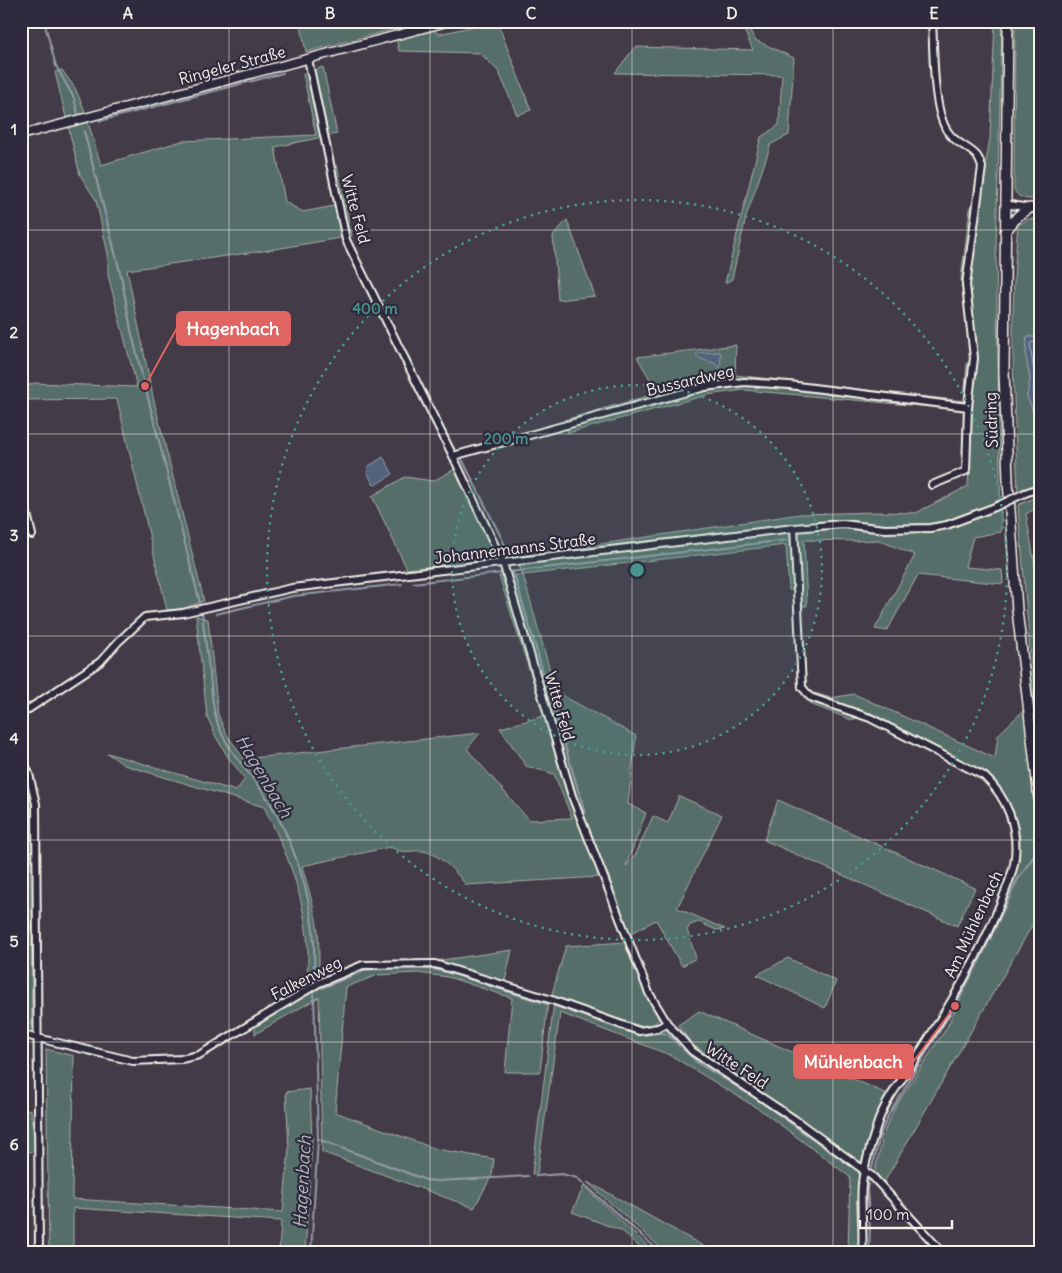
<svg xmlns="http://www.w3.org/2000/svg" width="1062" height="1273" font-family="Delius,sans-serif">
	<rect width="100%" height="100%" fill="#443b48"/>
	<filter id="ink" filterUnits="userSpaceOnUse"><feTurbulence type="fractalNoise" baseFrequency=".02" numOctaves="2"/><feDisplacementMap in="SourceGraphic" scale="10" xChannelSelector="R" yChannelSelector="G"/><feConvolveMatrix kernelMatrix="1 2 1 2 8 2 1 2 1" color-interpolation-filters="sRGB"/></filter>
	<g filter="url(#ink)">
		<path fill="#576e69" stroke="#a6b0a8" d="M300,21H423L422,22L439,34L497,21L531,110L517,115L499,72L480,53L399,51L394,29L306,52Z
			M740,21H745L755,40L794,58L789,135L771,144L746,217L732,279L725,283L761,137L779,125L782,75L615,73L635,47L753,50Z
			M995,21H1002L996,252L1001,532L973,537L965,567L1002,570L1003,584L918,575L887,631L875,629L915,555L878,540L855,541L804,540L807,606H801V590H789L786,545L523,575L556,692L636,736L628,804L646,813L626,866L636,854L653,816L668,823L679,796L722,815L677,908L725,929L716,930L699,922L690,925L687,930L696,958L682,966L656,920L629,934L608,874L600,877L466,885C456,872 439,853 422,851C406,850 407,855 390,847L302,866C308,888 315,909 318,931C319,947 319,963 319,979L307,984C308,966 309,948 306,930C301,887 284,846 264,807L124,765L107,753L236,791L245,779L228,757L216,737L207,716L196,616L208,619L218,714L225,732L244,759L480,733L467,749L529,820L572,818L554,774L526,766L500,728L544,716L499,576L523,575L515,557L800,514L878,512L916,513L968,486L973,402L964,401V410L744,390L707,395L568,433L564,420L658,393L637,357L736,345L735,375L964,401L967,363L977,356L973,323L967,322L961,278L970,209L985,168L990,138Z
			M1015,21H1041V200C1031,199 1017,200 1014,189Z
			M323,67L337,134L275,147L285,202L303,212L334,206L329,173L337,165L352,236L269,250L127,270L153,397L204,601L181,609L167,610L117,399L21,400V388L34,383L137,387L108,275V254L96,200L80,175L55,72L62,70L75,88L84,109L101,165L182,141L316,135L303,74Z
			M1028,219H1041V341L1038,337H1027L1026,356L1030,379L1027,396L1039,426H1041V434L1038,432L1041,453L1036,455L1039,464H1041V482L1018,492C1014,403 1009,314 1018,225Z
			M567,220L595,296L558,300L553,236Z
			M455,469L497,559L407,569L372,496L405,477L433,481Z
			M1041,495V505L1026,514L1036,572H1041V786L1032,789L1041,851V910L883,1184L874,1174L884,1133L889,1120L896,1106L947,1027L995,924L1019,858L1016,823L1010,806L1000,789L989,777L977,768L869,712L852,720L810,704L814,693L831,698L854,694L995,758L998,735L1034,700L1018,505Z
			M21,779L25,797L30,798L32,1032L21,1030Z
			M778,800L975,888L957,926L764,840Z
			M625,942L646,993L659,1019L655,1024L640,1026L551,997L566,946Z
			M512,950L505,981L435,961Z
			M788,958L836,981L825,1008L757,975Z
			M383,965L416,966L450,971L548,1002L540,1072H505L512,998L448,977L418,973L378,975L346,987L335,1112L436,1149L494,1159L492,1175L474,1208L322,1152L319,997L255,1034V1027C296,1002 335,974 383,965Z
			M554,1003L639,1033L666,1030L672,1033L691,1055L792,1122L860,1173L861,1252H848L850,1177L762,1111L670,1055L560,1013L537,1174H532Z
			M699,1011L887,1094L878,1110L861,1162L692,1044L678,1025Z
			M46,1049L74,1056L72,1199L283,1212L289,1149L286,1092L310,1089L312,1141L305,1252H279L281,1221L73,1208V1252H49Z
			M21,1108L31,1110L35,1151L21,1153Z
			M587,1182L603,1190L714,1252H665Z
			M584,1186L654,1252H645L622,1231L572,1212Z"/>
		<path fill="#52637d" stroke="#939ca8" d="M1027,337H1038L1041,341V426L1039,427L1027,396L1030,379L1026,356Z
			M720,352L721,354L720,368C715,360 703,363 696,355L698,353Z
			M383,457L393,474L375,485L373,484L367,472L369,466Z"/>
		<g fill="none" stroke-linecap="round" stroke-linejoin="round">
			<path stroke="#b3b8bd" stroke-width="1" d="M1041,343L1032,342L1030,344L1035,379L1033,396L1041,417"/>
			<path stroke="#939ca8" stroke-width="2" d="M44,21L56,66L74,98L78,114
				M100,121L283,73
				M84,131L122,280L131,330L143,379
				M1040,201L1041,187
				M145,386L200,603
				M461,457L511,557
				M513,571L585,813
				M509,572L787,540
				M413,583L503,573
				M202,611C204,633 207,654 210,675C212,696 213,716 222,734C234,759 256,779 270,803C292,839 309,889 313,931C315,948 314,965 314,981
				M216,614L293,596L402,584
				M397,968L433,969L450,973L547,1004
				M322,988L366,970L383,968
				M555,1006L639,1035C661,1035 664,1026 679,1046
				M683,1049L698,1063L757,1099L849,1165
				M318,1139L426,1180L437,1181L528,1176
				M871,1172L881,1133L888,1116L955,1006L981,958L1018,879L1036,853
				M536,1176L562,1174L577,1178L660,1252
				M311,1252L318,1139L314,993
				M869,1252L870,1229L867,1189L869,1179"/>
			<defs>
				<path id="minor" d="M308,59L346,240L453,456L503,563L572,796L649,993L667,1023L692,1051L794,1119L873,1177L942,1252
					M1005,204L1041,210
					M453,456L705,387L744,382L789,385L968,407L974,358L966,285L982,167C981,164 979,159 977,156C968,146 956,144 948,132C932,109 934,50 932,21
					M932,485L966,471L968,407
					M21,489L32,535
					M1025,493L1041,487
					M794,528L802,687L810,697L870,718L984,776C1007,797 1018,827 1015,857C1014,871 1008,884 1003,897C981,954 948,1008 915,1060C902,1080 886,1099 878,1122C873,1138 863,1167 862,1184C860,1206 864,1229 862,1252
					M21,714L100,662L119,641L145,617L183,613L292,588L794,528L843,524L885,529L930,528L947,525L995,507
					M21,755L29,774L36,804L39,1252
					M21,1034L133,1061L181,1059L199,1055L319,983L363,965L435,964L552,1000L639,1031L658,1028L667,1023"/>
				<path id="tertiary" d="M21,135L450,21"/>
				<path id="secondary" d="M1008,21L1004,371L1008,481L1017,610L1041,815
					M1005,232L1018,216L1030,208"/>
			</defs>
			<use href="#minor" stroke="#f4f1e8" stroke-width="10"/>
			<use href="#tertiary" stroke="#f4f1e8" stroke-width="11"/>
			<use href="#secondary" stroke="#f4f1e8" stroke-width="12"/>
			<use href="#minor" stroke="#2f2a3d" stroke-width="6"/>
			<use href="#tertiary" stroke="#2f2a3d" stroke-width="8"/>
			<use href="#secondary" stroke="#2f2a3d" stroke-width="9"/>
			<defs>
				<path id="minor-bridge" d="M995,507L1025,493"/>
			</defs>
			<use href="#minor-bridge" stroke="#f4f1e8" stroke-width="10" stroke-linecap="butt"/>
			<use href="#minor-bridge" stroke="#2f2a3d" stroke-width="6"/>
		</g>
	</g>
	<path fill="none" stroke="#f4f1e8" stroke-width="1" stroke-opacity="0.55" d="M229,21V1252M430,21V1252M632,21V1252M833,21V1252M21,230H1041M21,434H1041M21,636H1041M21,840H1041M21,1042H1041"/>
	<circle cx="637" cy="570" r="185" fill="#48958c" fill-opacity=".12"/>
	<g fill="none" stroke="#48958c" stroke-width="2.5" stroke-dasharray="2.5 5">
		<circle cx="637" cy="570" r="185"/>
		<circle cx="637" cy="570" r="370"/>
	</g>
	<g text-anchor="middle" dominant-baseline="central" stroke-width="4.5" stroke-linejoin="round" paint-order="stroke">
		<g font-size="16" fill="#f4f1e8" stroke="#2f2a3d">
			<text transform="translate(232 65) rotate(-15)">Ringeler Straße</text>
			<text transform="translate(356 209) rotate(75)">Witte Feld</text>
			<text transform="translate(690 380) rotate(-13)">Bussardweg</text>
			<text transform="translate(991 420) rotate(-92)">Südring</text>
			<text transform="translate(515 548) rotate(-7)">Johannemanns Straße</text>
			<text transform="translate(560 706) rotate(74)">Witte Feld</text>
			<text transform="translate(973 924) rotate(-65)">Am Mühlenbach</text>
			<text transform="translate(306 978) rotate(-27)">Falkenweg</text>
			<text transform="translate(737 1065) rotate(33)">Witte Feld</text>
		</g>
		<g font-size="18" font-style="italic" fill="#b3b8bd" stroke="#2f2a3d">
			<text transform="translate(264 776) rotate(59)">Hagenbach</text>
			<text transform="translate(302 1182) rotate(-87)">Hagenbach</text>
		</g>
	</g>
	<circle cx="637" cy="570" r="8" fill="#48958c" stroke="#2f2a3d" stroke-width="2.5"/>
	<g font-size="15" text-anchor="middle" font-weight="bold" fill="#48958c" stroke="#2f2a3d" stroke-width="4.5" stroke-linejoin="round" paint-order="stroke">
		<text x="375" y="314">400 m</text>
		<text x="506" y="444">200 m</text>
	</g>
	<path fill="none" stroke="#df6462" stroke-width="2" d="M145 386L177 328M955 1006L913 1062"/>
	<g fill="#df6462" stroke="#2f2a3d" stroke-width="2">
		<circle cx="145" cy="386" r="5"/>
		<circle cx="955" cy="1006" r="5"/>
	</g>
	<g fill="#df6462" stroke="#df6462" stroke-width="2">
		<rect x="177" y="312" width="113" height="33" rx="5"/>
		<rect x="794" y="1045" width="119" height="33" rx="5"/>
	</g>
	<g font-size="18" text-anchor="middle" font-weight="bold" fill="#fff">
		<text x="233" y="335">Hagenbach</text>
		<text x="853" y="1068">Mühlenbach</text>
	</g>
	<rect width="1062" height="1273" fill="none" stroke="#2f2a3d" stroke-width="55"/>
	<path d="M860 1220v8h92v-8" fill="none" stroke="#f4f1e8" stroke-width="2.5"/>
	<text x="867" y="1220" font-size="15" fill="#f4f1e8" stroke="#2f2a3d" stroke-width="4" paint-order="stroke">100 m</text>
	<rect x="28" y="28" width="1006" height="1218" fill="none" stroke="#f4f1e8" stroke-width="2"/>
	<g font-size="16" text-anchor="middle" font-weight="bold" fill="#f4f1e8">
		<text x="128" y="19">A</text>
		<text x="330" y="19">B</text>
		<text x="531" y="19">C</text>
		<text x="732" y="19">D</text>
		<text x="934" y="19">E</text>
		<text x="14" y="135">1</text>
		<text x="14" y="338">2</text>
		<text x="14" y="541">3</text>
		<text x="14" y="744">4</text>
		<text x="14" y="947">5</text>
		<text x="14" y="1150">6</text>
	</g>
</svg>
